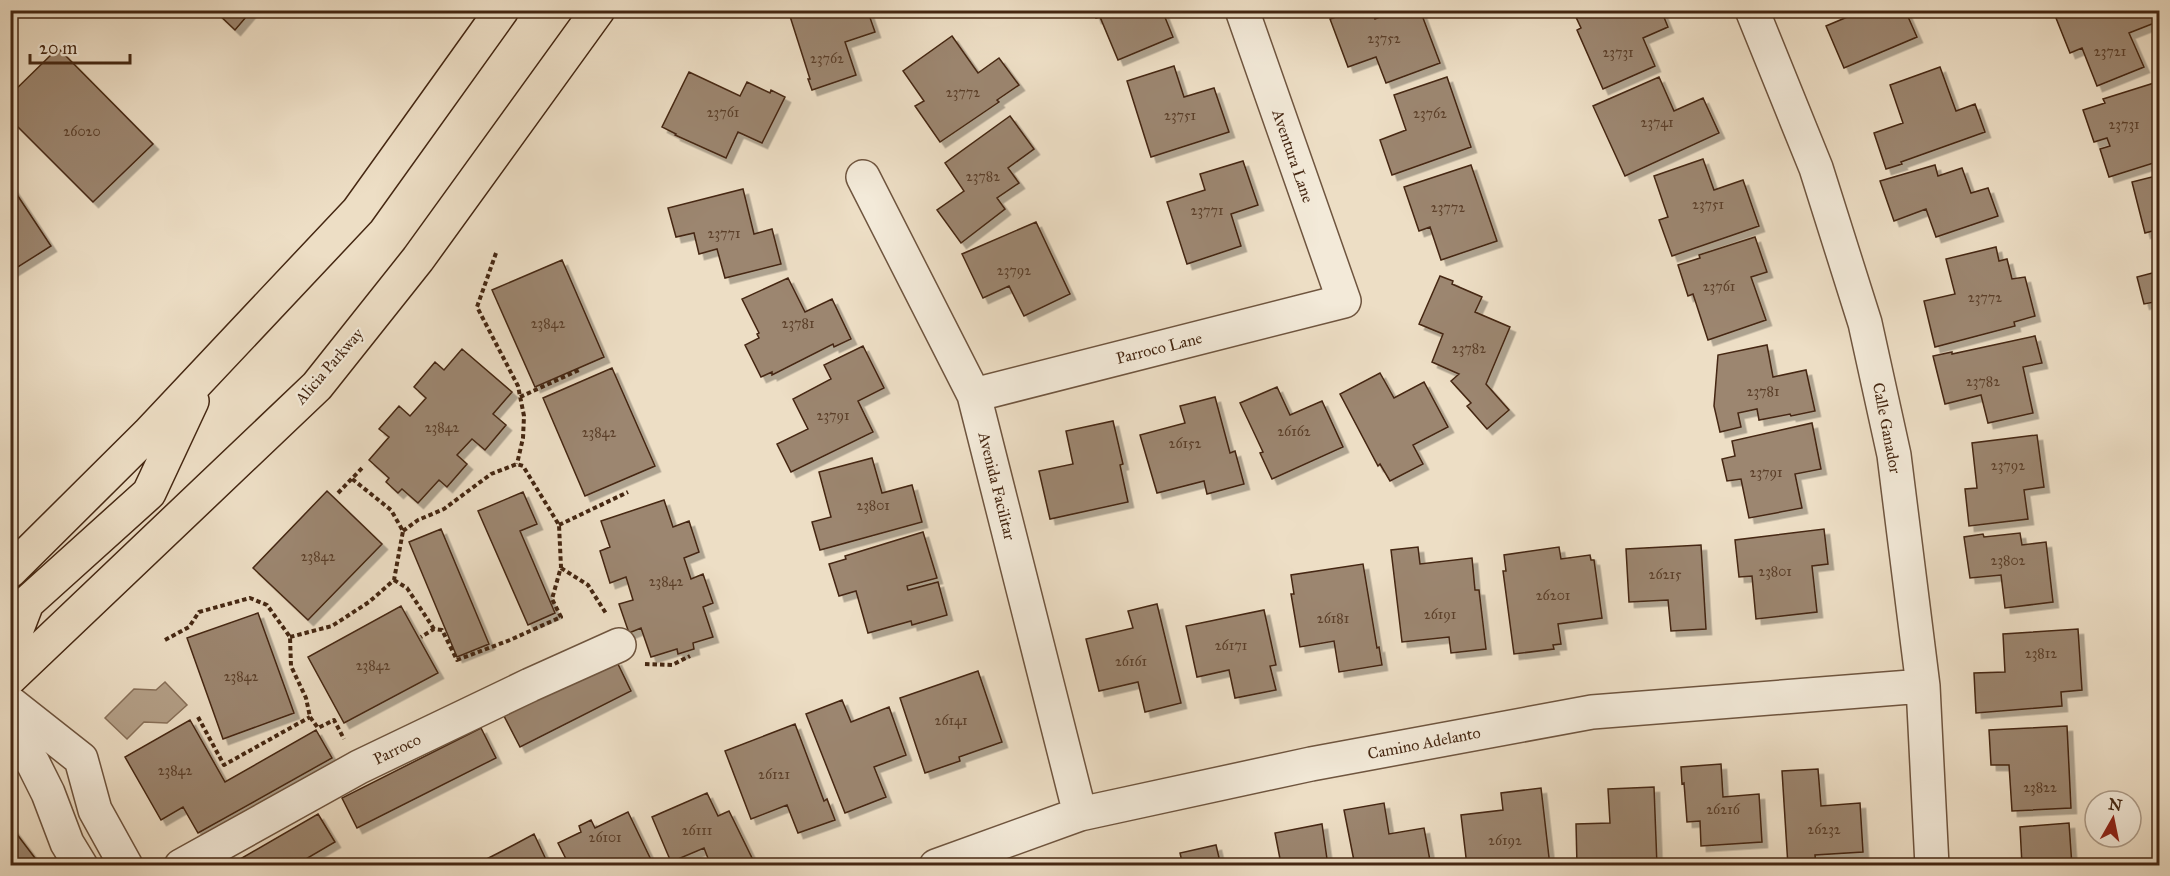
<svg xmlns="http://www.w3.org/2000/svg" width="2170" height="876" font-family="'IM FELL Great Primer',serif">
	<defs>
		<filter id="shadow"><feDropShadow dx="5.5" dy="5.5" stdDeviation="0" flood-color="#0004"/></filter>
	</defs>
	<rect width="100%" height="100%" fill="#eddec5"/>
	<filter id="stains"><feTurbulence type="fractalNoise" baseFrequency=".00333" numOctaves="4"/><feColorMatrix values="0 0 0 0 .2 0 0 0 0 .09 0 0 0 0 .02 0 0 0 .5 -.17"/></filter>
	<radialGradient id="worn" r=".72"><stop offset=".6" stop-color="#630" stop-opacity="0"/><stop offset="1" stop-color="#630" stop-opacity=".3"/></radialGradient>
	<path fill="#b4a088" stroke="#887059" stroke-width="1.5" d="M165,682L187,705L167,723L144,722L127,739L105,718L134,689L156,690Z"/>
	<path fill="#9c866f" stroke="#452712" stroke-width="1.5" filter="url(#shadow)" d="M214,10H252L235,30Z
		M788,10H873L868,12L875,32L845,42L856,75L812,90L808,79H810Z
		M1093,10H1162L1173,37L1118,60L1100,17L1096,18Z
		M1358,10H1372L1375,19L1397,10H1420L1440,63L1386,83L1376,57L1348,67L1330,19Z
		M1586,10H1661L1668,27L1643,38L1655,66L1603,89L1577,30L1581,28L1575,15Z
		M1850,10H1905L1917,37L1844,68L1826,26L1852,15Z
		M2068,10H2153L2157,22L2129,33L2144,67L2097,86L2082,48L2070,53L2056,18Z
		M952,36L978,73L999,58L1019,85L997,100L999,102L940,142L915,106L924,101L903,71Z
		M58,48L153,144L93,202L10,119V95Z
		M1174,66L1184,97L1214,88L1229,132L1151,157L1127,81Z
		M1940,67L1956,111L1975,104L1985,132L1901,162L1902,164L1886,169L1874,133L1903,123L1890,85Z
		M689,72L740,96L747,82L770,93L771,90L785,97L762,143L738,132L726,158L675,135L676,134L662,127Z
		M1447,77L1471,147L1392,175L1380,140L1406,130L1394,95Z
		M1659,77L1674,111L1703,98L1719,133L1625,176L1593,106Z
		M2154,83L2160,100V161L2109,177L2100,149L2110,146L2107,138L2094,142L2083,110L2105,103L2103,99Z
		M1010,116L1034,149L1008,168L1019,183L997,198L1005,209L961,243L937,210L964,191L945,163Z
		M1703,159L1714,190L1743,180L1759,226L1672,256L1659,220L1668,217L1654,176Z
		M1243,161L1258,205L1231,214L1241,246L1187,264L1167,202L1205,190L1200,174Z
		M1471,165L1497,241L1441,260L1430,227L1419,231L1404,187Z
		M1935,165L1938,176L1962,168L1971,193L1988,188L1998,216L1936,237L1926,209L1894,221L1880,181Z
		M2160,175V229L2145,233L2132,182Z
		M10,184L51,246L10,272Z
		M743,189L754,234L772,229L781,264L725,278L717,249L699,254L694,233L676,237L668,208Z
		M1036,222L1070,294L1024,316L1009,286L983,298L962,254Z
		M1755,237L1767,272L1751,277L1766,320L1708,340L1693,294L1688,296L1678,265L1700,258L1699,255Z
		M1996,247L1999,261L2007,259L2012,279L2025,277L2035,316L2014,322L2015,326L1935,347L1924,301L1955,294L1946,259Z
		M562,260L604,357L535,387L492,290Z
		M2160,271V301L2144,304L2137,277Z
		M1440,276L1453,281L1452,284L1482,297L1475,312L1510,327L1486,384L1509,410L1487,429L1467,406L1471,403L1451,381L1459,374L1432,362L1443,334L1419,324Z
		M788,278L805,312L832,299L851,339L834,347L833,344L772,375V372L761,377L745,345L759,338L757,334L759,333L742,299Z
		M2035,336L2042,363L2023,367L2033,413L1988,423L1981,395L1945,404L1933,356L1952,352V354Z
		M1767,345L1773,377L1806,370L1815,411L1791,416L1790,414L1759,420L1757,409L1738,413L1741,427L1720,432L1714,406L1718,355Z
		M863,346L884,388L858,401L873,432L791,472L777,444L808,429L793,399L831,379L824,365Z
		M462,349L512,392L493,414L506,425L485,450L472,439L457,455L467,464L447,487L439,480L418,503L402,489L398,493L386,482L389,478L369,460L389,437L379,429L399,406L410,416L426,398L414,387L435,362L444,370Z
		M612,368L655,466L585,496L543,398Z
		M1380,373L1394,398L1424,382L1448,427L1413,445L1423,464L1390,481L1380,464L1378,466L1340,394Z
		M1277,387L1290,415L1322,401L1343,447L1272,479L1260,453L1263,452L1240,403Z
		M1215,397L1230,453L1235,451L1244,484L1207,494L1204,481L1157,493L1140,435L1185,423L1180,406Z
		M1113,421L1123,464L1120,465L1128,502L1050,519L1039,471L1073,464L1066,431Z
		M1812,423L1821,469L1795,474L1802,508L1749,518L1741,479L1727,481L1722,459L1735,456L1732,441Z
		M2037,435L2044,487L2024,490L2028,519L1969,526L1965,489L1977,488L1972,443Z
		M872,458L882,493L912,485L922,522L820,550L812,522L831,517L819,472Z
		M327,491L382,544L308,620L253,568Z
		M523,492L537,524L520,531L555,613L528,625L478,511Z
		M664,500L673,527L689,521L699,552L684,558L691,579L703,574L713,603L703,607L713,637L693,643L694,649L678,654L677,649L651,657L641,628L629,633L619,604L633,600L626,577L610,583L600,551L610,547L601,521Z
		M441,529L489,644L457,657L409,542Z
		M1824,529L1828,564L1812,566L1817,612L1756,619L1752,576L1739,577L1735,540Z
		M923,532L937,578L907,586L908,590L938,582L947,615L912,625L911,621L868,633L856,591L839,596L829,564L846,559L845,556Z
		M2020,533L2022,545L2046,542L2053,602L2005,608L2001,575L1970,578L1964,537L1983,534L1984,537Z
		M1701,545L1706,629L1671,631L1668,600L1629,602L1626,549Z
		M1418,547L1420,564L1472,558L1475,590H1479L1486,649L1451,653L1449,637L1402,642L1391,550Z
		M1559,547L1561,559L1590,555L1591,560H1594L1602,618L1558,624L1561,644L1553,645L1554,649L1514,654L1503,571H1506L1504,555Z
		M1363,564L1377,648L1379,647L1382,665L1339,672L1334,641L1300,647L1291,594H1294L1291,575Z
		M1157,604L1181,703L1145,712L1138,682L1099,691L1086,639L1133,628L1128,611Z
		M401,606L438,673L344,723L308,657Z
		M1264,610L1276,665L1270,666L1276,690L1235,698L1229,670L1197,677L1186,626Z
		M258,613L294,713L223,739L187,638Z
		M2078,629L2082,690L2061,692L2062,706L1976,713L1974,673L2005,672L2003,634Z
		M616,660L631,691L520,747L504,716Z
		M978,671L1002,742L959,757L960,761L925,773L900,698Z
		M842,700L851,722L889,707L906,755L874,767L886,797L845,813L806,714Z
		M190,720L225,782L316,730L332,758L198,833L183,807L161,820L125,757Z
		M795,724L824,801L827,799L835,820L798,833L787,805L751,819L725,751Z
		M2067,726L2071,808L2012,811L2009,765H1991L1989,730Z
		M481,728L496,758L357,828L342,798Z
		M1721,764L1723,797L1759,794L1762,842L1701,846L1700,821L1687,822L1684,783L1682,784L1681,767Z
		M1818,769L1821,806L1860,803L1863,852L1815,855L1816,866H1788L1782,771Z
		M1654,787L1657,866H1577L1576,824L1610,823L1608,789Z
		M1541,788L1550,866H1467L1461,815L1503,810L1501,793Z
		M707,793L718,816L729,811L754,862L747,866H711L704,848L671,862L652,817Z
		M1384,803L1389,834L1424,828L1431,866H1371L1370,863L1355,866L1344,810Z
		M628,812L654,866H563L568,863L558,843L581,832L579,826L591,820L595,828Z
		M318,814L335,842L294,866H228Z
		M2069,823L2072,866H2008L2022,865L2020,827Z
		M1322,824L1328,866H1273L1281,864L1275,833Z
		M10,825L41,866H10Z
		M534,834L549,866H473L508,848Z
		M1216,845L1221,866H1183L1180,853Z"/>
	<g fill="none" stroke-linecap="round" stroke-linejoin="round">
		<defs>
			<path id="minor" d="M1752,10L1816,168L1865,323L1894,455L1923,686L1932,866
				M863,177L974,395L1080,814
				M974,395L1344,301L1242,10
				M10,703L81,759L95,810L126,866
				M10,736L33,763L48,793L67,843L81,866
				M181,866L359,767L530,685L619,645
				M936,866L1080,814L1311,764L1592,712L1923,686"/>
			<path id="major" d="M10,571L148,434L358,211L502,10
				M10,647L27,603L149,493L192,401
				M10,678L317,386L418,259L598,10"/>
		</defs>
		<use href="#minor" stroke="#6f553f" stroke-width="36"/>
		<use href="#major" stroke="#452712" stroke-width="36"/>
		<path stroke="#452712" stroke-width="4" stroke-dasharray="4.5 3" stroke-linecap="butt" d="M496,253L477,307L518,386L524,416L523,438L517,464
			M520,397L581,369
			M338,493L364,466
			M559,525L628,492
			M403,531L418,520L444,509L491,474L517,464L523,466L559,525L561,567L552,599L561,617L510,640L457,660L442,630L434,629L421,637
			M561,568L588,585L607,615
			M394,580L407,588L434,629
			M290,637L332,626L369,602L394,580L403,531L391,510L351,478
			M165,640L189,627L199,612L250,598L267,605L290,637L291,666L306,698L310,717L318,728L334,720L344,739
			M645,664L672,665L690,656
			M198,717L224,765L310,717"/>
		<use href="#minor" stroke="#f3ead9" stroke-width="33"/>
		<use href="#major" stroke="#eddec5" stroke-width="33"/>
	</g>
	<g text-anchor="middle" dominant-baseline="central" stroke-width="4.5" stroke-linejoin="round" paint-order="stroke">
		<g font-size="14" fill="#5b3f29">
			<text x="1384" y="38">23752</text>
			<text x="2110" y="51">23721</text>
			<text x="1618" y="52">23731</text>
			<text x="827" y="58">23762</text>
			<text x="963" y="92">23772</text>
			<text x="723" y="112">23761</text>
			<text x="1430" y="113">23762</text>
			<text x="1180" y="115">23751</text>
			<text x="1657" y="122">23741</text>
			<text x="2124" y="124">23731</text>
			<text x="82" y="131">26020</text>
			<text x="983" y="176">23782</text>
			<text x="1708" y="204">23751</text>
			<text x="1448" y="207">23772</text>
			<text x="1207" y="210">23771</text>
			<text x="724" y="233">23771</text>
			<text x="1014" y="270">23792</text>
			<text x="1719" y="286">23761</text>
			<text x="1985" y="297">23772</text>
			<text x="548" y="323">23842</text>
			<text x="798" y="323">23781</text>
			<text x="1469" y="348">23782</text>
			<text x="1983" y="381">23782</text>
			<text x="1763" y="391">23781</text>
			<text x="833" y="415">23791</text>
			<text x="442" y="427">23842</text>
			<text x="1294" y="431">26162</text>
			<text x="599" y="432">23842</text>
			<text x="1185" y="443">26152</text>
			<text x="2008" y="465">23792</text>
			<text x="1766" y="472">23791</text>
			<text x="873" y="505">23801</text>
			<text x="318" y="556">23842</text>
			<text x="2008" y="560">23802</text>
			<text x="1775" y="571">23801</text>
			<text x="1665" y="574">26215</text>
			<text x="666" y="581">23842</text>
			<text x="1553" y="595">26201</text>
			<text x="1440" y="614">26191</text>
			<text x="1333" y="618">26181</text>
			<text x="1231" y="645">26171</text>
			<text x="2041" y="653">23812</text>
			<text x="1131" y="661">26161</text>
			<text x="373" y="665">23842</text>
			<text x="241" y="676">23842</text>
			<text x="951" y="720">26141</text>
			<text x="175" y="770">23842</text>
			<text x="774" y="774">26121</text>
			<text x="2040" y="787">23822</text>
			<text x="1723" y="809">26216</text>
			<text x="1824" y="829">26232</text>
			<text x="697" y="830">26111</text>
			<text x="605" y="837">26101</text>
			<text x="1505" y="840">26192</text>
		</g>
		<g font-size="16" fill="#452712" stroke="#f3ead9">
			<text transform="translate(1293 156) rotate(71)">Aventura Lane</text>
			<text transform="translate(1159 348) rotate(-14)">Parroco Lane</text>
			<text transform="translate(329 366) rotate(-49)">Alicia Parkway</text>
			<text transform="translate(1887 428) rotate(79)">Calle Ganador</text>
			<text transform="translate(997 486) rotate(76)">Avenida Facilitar</text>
			<text transform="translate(1424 743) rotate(-11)">Camino Adelanto</text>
			<text transform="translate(397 749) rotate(-26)">Parroco</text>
		</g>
	</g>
	<rect width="2170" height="876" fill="none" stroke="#eddec5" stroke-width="36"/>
	<rect x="12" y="12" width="2146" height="852" fill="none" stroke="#452712" stroke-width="3"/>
	<rect x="18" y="18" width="2134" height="840" fill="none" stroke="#452712" stroke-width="1.5"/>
	<g transform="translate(2113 819) rotate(9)"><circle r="28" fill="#f3ead9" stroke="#ad9c89" stroke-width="1.5"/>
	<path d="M0-4.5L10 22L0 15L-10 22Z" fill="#8f2418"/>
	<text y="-9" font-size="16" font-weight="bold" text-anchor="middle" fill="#452712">N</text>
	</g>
	<path d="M30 54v9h100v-9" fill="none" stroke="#452712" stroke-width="3"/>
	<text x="39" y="54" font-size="18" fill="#452712" stroke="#f3ead9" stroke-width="4.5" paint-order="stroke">20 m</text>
	<rect width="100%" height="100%" filter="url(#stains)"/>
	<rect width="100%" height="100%" fill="url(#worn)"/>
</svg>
